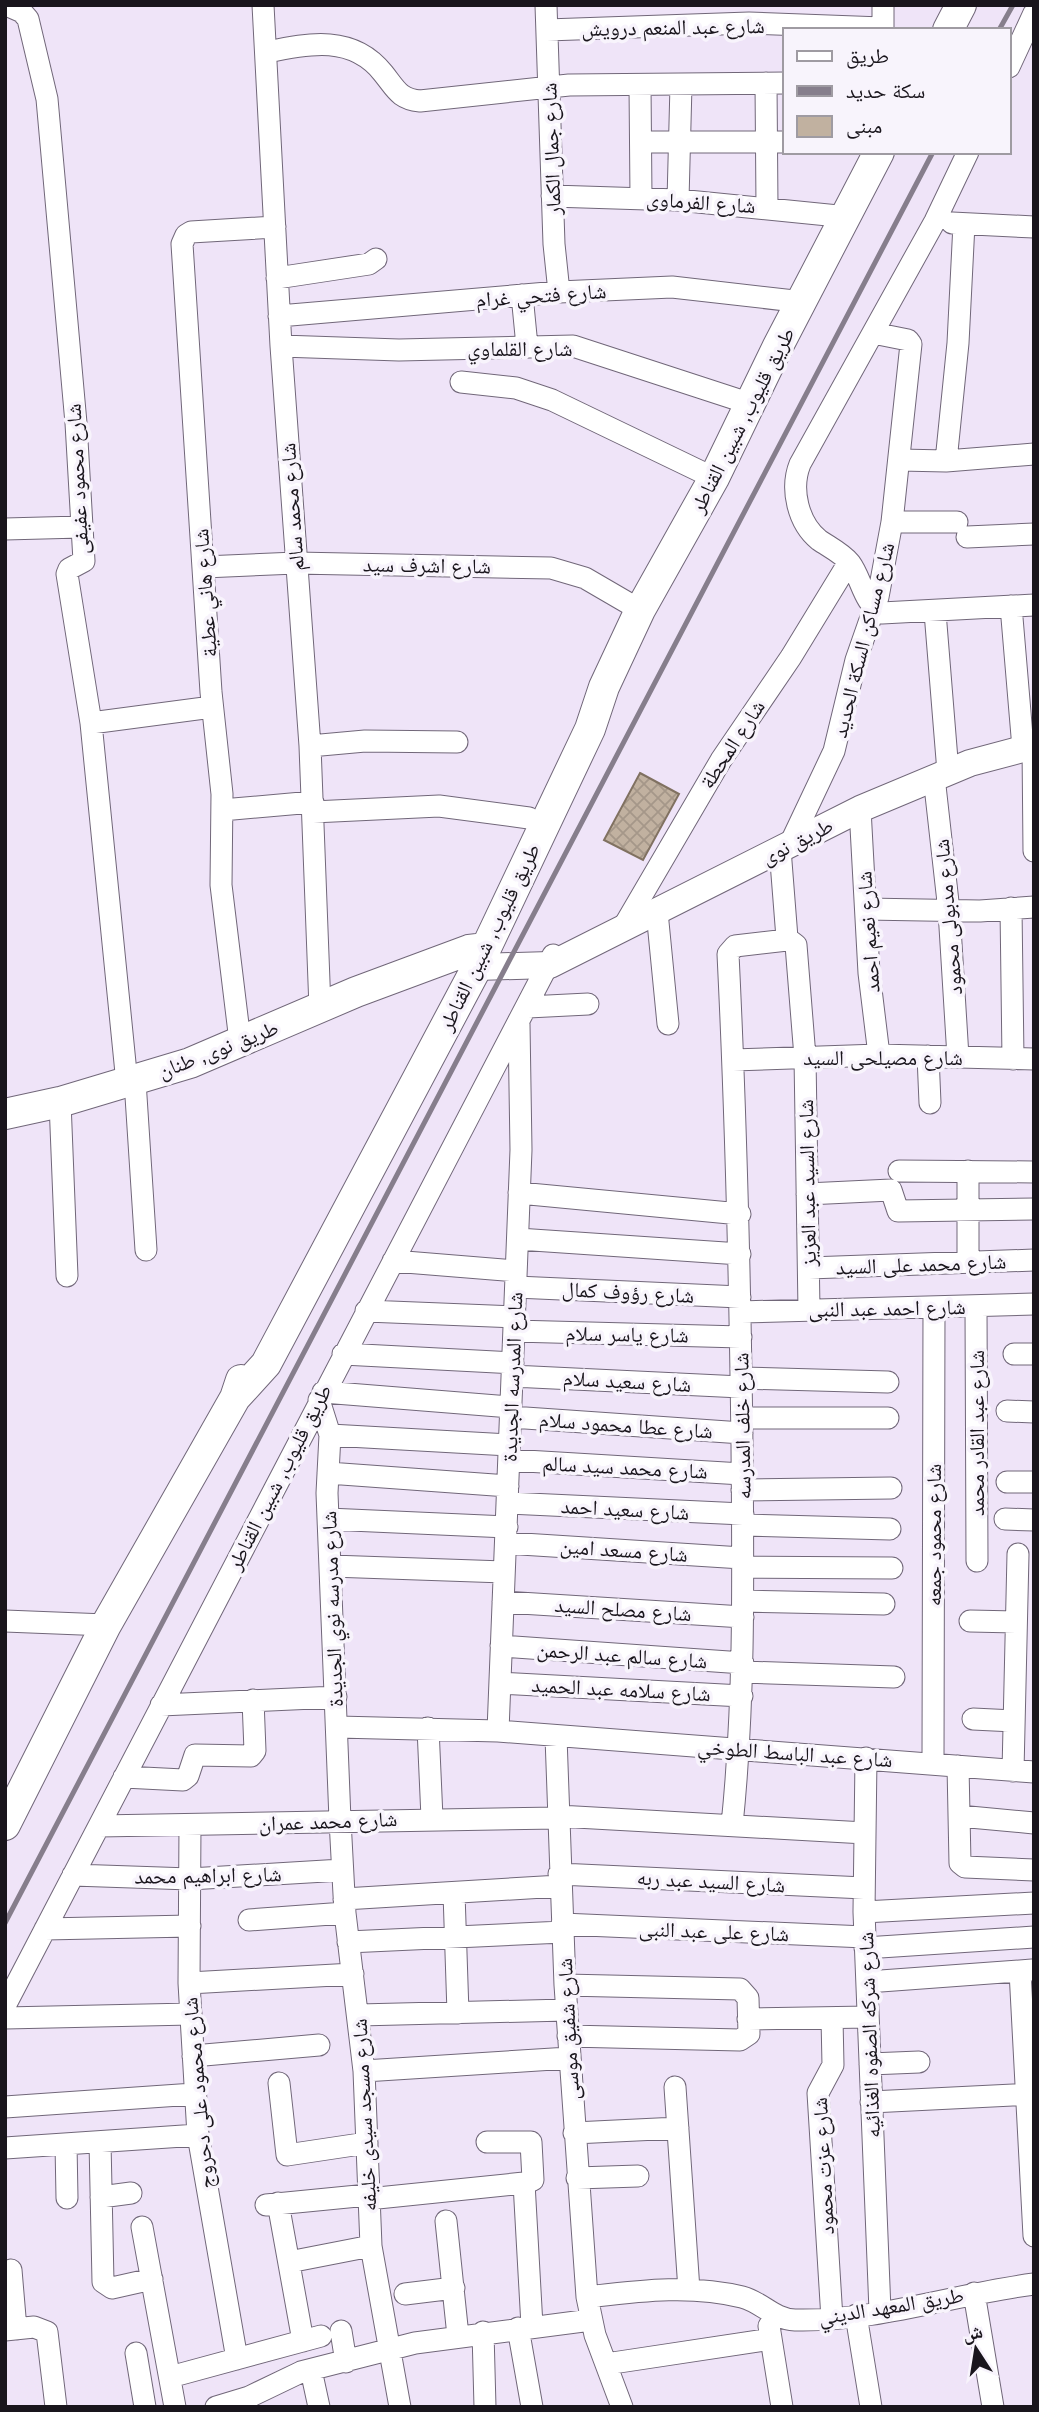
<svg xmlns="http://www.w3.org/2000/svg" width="1039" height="2412" font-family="Arial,'Noto Naskh Arabic',sans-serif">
	<defs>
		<pattern id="building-cross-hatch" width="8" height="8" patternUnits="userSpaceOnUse" patternTransform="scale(1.75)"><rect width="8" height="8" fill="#c1b1a0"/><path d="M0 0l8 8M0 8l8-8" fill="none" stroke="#a59789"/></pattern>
	</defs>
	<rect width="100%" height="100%" fill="#efe4f8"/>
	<path fill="url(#building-cross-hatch)" stroke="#807161" stroke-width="2" d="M640,773L679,794L643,860L604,840Z"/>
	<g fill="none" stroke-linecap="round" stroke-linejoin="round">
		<defs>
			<path id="minor" d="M6,5L22,12L28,19L47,99L76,423L84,561L69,569L67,574L91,723L127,1083
				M263,5L281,346L310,746L320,1008
				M546,5L554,244L559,292
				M547,30L749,23L882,28
				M883,30V5
				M268,52C309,43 353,35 383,73C396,89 399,99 420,101L569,85L785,83
				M1009,67L1034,13
				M766,83L767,207
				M640,85L641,198
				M641,142H785
				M968,152L935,221L800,464C790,489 798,523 819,540C829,547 842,553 850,563C862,579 863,603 882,613L1034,605
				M552,196L678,200L848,217
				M678,200L681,85
				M952,223L1034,227
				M277,278L369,264L376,259
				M522,295L527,346
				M279,316L559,292L672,287L803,302
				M281,346L399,350L573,346L751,404
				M461,382L516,388L552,400L714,478
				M900,460L946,461L1034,454
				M946,461L958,343L964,224
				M892,522H957
				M5,529L81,527
				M967,537L1034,534
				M204,567L296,563L551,568L585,578L640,610
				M1011,606L1023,748
				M935,612L948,772
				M91,723L212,707
				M310,746L365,741L457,742
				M1033,746L1034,851
				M934,777L949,911L958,1057
				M860,809L869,973L879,1055
				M222,810L313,802
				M313,812L439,806L529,818
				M790,844L834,751L856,660L878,597L892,522L911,344L908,340L873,333
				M780,849L787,938L796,945L805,1057L809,1310
				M1011,908L1013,1059
				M866,909L980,911L1034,907
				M657,912L668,1024
				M621,931L721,760L791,657L849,562
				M528,1007L588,1004
				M240,1041L221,885L222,794L211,692L182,244L186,235L191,232L275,227
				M928,1056L930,1103
				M733,1060L879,1055L1034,1059
				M135,1081L146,1250
				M60,1102L67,1276
				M899,1171L1034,1172
				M968,1171V1262
				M519,1193L740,1214
				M807,1194L891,1190L898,1211L1034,1209
				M518,1239L740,1254
				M393,1261L516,1271
				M809,1268L1034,1260
				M516,1287L740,1297
				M976,1306L977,1561
				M366,1311L515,1317
				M741,1312L1034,1304
				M514,1331L741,1337
				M343,1354L513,1363
				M1014,1354H1034
				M512,1376L741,1387
				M741,1378L888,1382
				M323,1392L511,1407
				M319,1400L330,1435L327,1493L340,1820L345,1913L364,2071L371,2246L400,2407
				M1007,1411L1034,1412
				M511,1417L742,1433
				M742,1418H888
				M330,1435L509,1445
				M509,1460L742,1474
				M328,1473L508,1486
				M1007,1482H1034
				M742,1490L891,1488
				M507,1503L743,1514
				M328,1519L507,1527
				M1005,1519L1034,1520
				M743,1525L890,1529
				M506,1543L742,1558
				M331,1566L504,1572
				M743,1567L892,1568
				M743,1601L884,1604
				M503,1602L743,1617
				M5,1621L106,1625
				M970,1621L1016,1622
				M501,1646L743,1663
				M743,1672L894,1677
				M500,1683L742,1696
				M161,1705L336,1697
				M973,1719L1014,1721
				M338,1727L498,1731L1034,1772
				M428,1728L432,1818
				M498,1731L521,1150L519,1024
				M556,1737L565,1985L587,2297L595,2335L622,2407
				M866,1758L864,1912L880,2311
				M933,1764L934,1307
				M958,1766L960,1863L965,1867L1034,1870
				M1013,1771L1018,1554
				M124,1777L183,1780L188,1776L195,1755L251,1756L255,1751L253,1700
				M558,1816L865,1833
				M959,1816L1034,1823
				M190,1825L189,1983L198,2135L237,2359
				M732,1825C745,1699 743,1573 742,1445C740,1281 736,1118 728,954L735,946L787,940
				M99,1826L558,1818
				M559,1874L864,1888
				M73,1875L190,1879L342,1870
				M454,1893L458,2013
				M344,1899L560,1886
				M864,1912L1034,1903
				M249,1920L345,1913
				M562,1924L865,1937
				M45,1929L190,1926
				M348,1942L563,1932
				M865,1948L1034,1937
				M1020,1971L1034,2236
				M867,1982L1032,1970
				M189,1983L353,1974
				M565,1985L740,1989L748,1998L749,2034L740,2040L568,2036
				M5,2006L553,955
				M359,2015L566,2010
				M5,2018L191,2014
				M748,2019L868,2017
				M193,2056L319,2045
				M870,2064L919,2062
				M364,2071L569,2058
				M279,2083L287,2155L367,2143
				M675,2087L689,2290
				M871,2102L1034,2094
				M5,2107L194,2094
				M574,2133L678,2128
				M100,2142L103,2282L112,2288L152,2279
				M66,2144L67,2198
				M5,2148L198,2135
				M577,2178L638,2176
				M524,2183L532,2326
				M101,2197L131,2193
				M368,2199L524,2183L533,2180L531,2142H487
				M278,2203L303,2341
				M266,2205L368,2195
				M446,2221L458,2336
				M142,2227L175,2407
				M289,2262L371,2246
				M11,2270L16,2329
				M974,2293L993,2407
				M405,2294L454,2288
				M587,2297C639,2291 690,2284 742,2297C762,2302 773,2319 795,2320C875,2322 955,2294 1034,2284
				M856,2315L871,2407
				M832,2319L818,2093L833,2065L832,2018
				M769,2326L782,2407
				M518,2328L532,2407
				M5,2330L34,2327L47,2332L56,2407
				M341,2331L346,2362
				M483,2332L485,2407
				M136,2353L145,2407
				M606,2364L771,2339
				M311,2370L319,2407
				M170,2377L321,2336
				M216,2407L249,2397L301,2372L415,2343L591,2320"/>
			<path id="tertiary" d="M477,967L550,965L860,809L970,763L1034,746"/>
			<path id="secondary" d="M948,30L961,5
				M5,1114L60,1102L190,1063L356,992L469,950L486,948
				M235,1398L266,1364L477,967L590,729L604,687L640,610L714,478L777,348L879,152
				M5,1825L106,1625L235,1398L241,1380"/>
		</defs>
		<use href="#minor" stroke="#716779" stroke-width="23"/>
		<use href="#tertiary" stroke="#716779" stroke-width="28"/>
		<use href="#secondary" stroke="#716779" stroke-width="32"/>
		<use href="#minor" stroke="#fff" stroke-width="21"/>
		<use href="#tertiary" stroke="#fff" stroke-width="26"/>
		<use href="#secondary" stroke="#fff" stroke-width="30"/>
		<path stroke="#867e8c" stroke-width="5" d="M999,30L1013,5
			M5,1923L933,152"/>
	</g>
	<g text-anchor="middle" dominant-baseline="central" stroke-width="7" stroke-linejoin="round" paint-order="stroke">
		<g font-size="21" fill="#19151c" stroke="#f8f4fc">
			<text transform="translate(673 27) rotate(-1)">شارع عبد المنعم درويش</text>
			<text transform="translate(551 149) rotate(-92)">شارع جمال الكمار</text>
			<text transform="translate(701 202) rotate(4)">شارع الفرماوى</text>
			<text transform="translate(541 295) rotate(-4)">شارع فتحي غرام</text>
			<text x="520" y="348">شارع القلماوي</text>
			<text transform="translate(742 420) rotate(-63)">طريق قليوب, شبين القناطر</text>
			<text transform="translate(77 479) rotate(-93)">شارع محمود عفيفى</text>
			<text transform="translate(292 507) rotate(-94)">شارع محمد سالم</text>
			<text transform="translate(427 565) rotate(1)">شارع اشرف سيد</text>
			<text transform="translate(205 593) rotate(-94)">شارع هاني عطية</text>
			<text transform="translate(863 640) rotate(-76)">شارع مساكن السكة الحديد</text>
			<text transform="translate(732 744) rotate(-57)">شارع المحطة</text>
			<text transform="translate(797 841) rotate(-27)">طريق نوى</text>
			<text transform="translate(948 917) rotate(-95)">شارع مدبولى محمود</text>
			<text transform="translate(868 932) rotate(-94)">شارع نعيم احمد</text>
			<text transform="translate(489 937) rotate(-64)">طريق قليوب, شبين القناطر</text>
			<text transform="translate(218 1049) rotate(-21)">طريق نوى, طنان</text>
			<text x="883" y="1057">شارع مصيلحى السيد</text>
			<text transform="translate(807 1183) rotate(-91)">شارع السيد عبد العزيز</text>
			<text transform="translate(921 1264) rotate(-2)">شارع محمد على السيد</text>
			<text transform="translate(628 1292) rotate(3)">شارع رؤوف كمال</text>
			<text transform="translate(887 1308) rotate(-1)">شارع احمد عبد النبى</text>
			<text transform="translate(627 1334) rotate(1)">شارع ياسر سلام</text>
			<text transform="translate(512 1377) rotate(-88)">شارع المدرسه الجديدة</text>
			<text transform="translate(627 1381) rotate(3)">شارع سعيد سلام</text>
			<text transform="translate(626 1425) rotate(4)">شارع عطا محمود سلام</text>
			<text transform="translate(742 1426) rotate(-91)">شارع خلف المدرسه</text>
			<text transform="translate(976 1433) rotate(-90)">شارع عبد القادر محمد</text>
			<text transform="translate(625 1467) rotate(3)">شارع محمد سيد سالم</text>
			<text transform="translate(279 1477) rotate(-63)">طريق قليوب, شبين القناطر</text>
			<text transform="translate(625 1509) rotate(3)">شارع سعيد احمد</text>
			<text transform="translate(933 1535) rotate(-90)">شارع محمود جمعه</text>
			<text transform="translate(624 1550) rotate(4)">شارع مسعد امين</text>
			<text transform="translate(332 1609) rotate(-92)">شارع مدرسه نوي الجديدة</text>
			<text transform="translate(623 1609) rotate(4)">شارع مصلح السيد</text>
			<text transform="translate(622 1655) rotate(4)">شارع سالم عبد الرحمن</text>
			<text transform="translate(621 1689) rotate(3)">شارع سلامه عبد الحميد</text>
			<text transform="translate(795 1753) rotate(4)">شارع عبد الباسط الطوخي</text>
			<text transform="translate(328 1821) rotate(-2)">شارع محمد عمران</text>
			<text transform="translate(208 1875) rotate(-1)">شارع ابراهيم محمد</text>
			<text transform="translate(711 1881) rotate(3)">شارع السيد عبد ربه</text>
			<text transform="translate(714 1931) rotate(2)">شارع على عبد النبى</text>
			<text transform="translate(568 2029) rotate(-93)">شارع شفيق موسى</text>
			<text transform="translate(869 2035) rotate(-92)">شارع شركه الصفوه الغذائيه</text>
			<text transform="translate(198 2093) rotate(-95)">شارع محمود على دحروج</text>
			<text transform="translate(364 2115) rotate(-93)">شارع مسجد سيدى خليفه</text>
			<text transform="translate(823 2166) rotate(-93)">شارع عزت محمود</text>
			<text transform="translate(891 2306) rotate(-9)">طريق المعهد الديني</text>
		</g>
	</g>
	<rect width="1039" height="2412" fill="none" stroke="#19151c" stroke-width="14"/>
	<rect x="783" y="28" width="228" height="126" fill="#f8f4fc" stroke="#9f9ba2" stroke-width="2"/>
	<rect x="797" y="51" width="35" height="10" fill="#ffffff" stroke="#9f9ba2" stroke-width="2"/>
	<text x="846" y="63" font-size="21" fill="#19151c">طريق</text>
	<rect x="797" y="86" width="35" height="10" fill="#867e8c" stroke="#9f9ba2" stroke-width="2"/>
	<text x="846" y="98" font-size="21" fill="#19151c">سكة حديد</text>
	<rect x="797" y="116" width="35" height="21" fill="#c1b1a0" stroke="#9f9ba2" stroke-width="2"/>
	<text x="846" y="133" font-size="21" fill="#19151c">مبنى</text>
	<g transform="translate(976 2349) rotate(348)" stroke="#f8f4fc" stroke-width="5" paint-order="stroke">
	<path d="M0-5L12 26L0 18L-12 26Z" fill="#19151c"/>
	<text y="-10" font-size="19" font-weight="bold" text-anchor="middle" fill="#19151c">ش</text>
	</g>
</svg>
